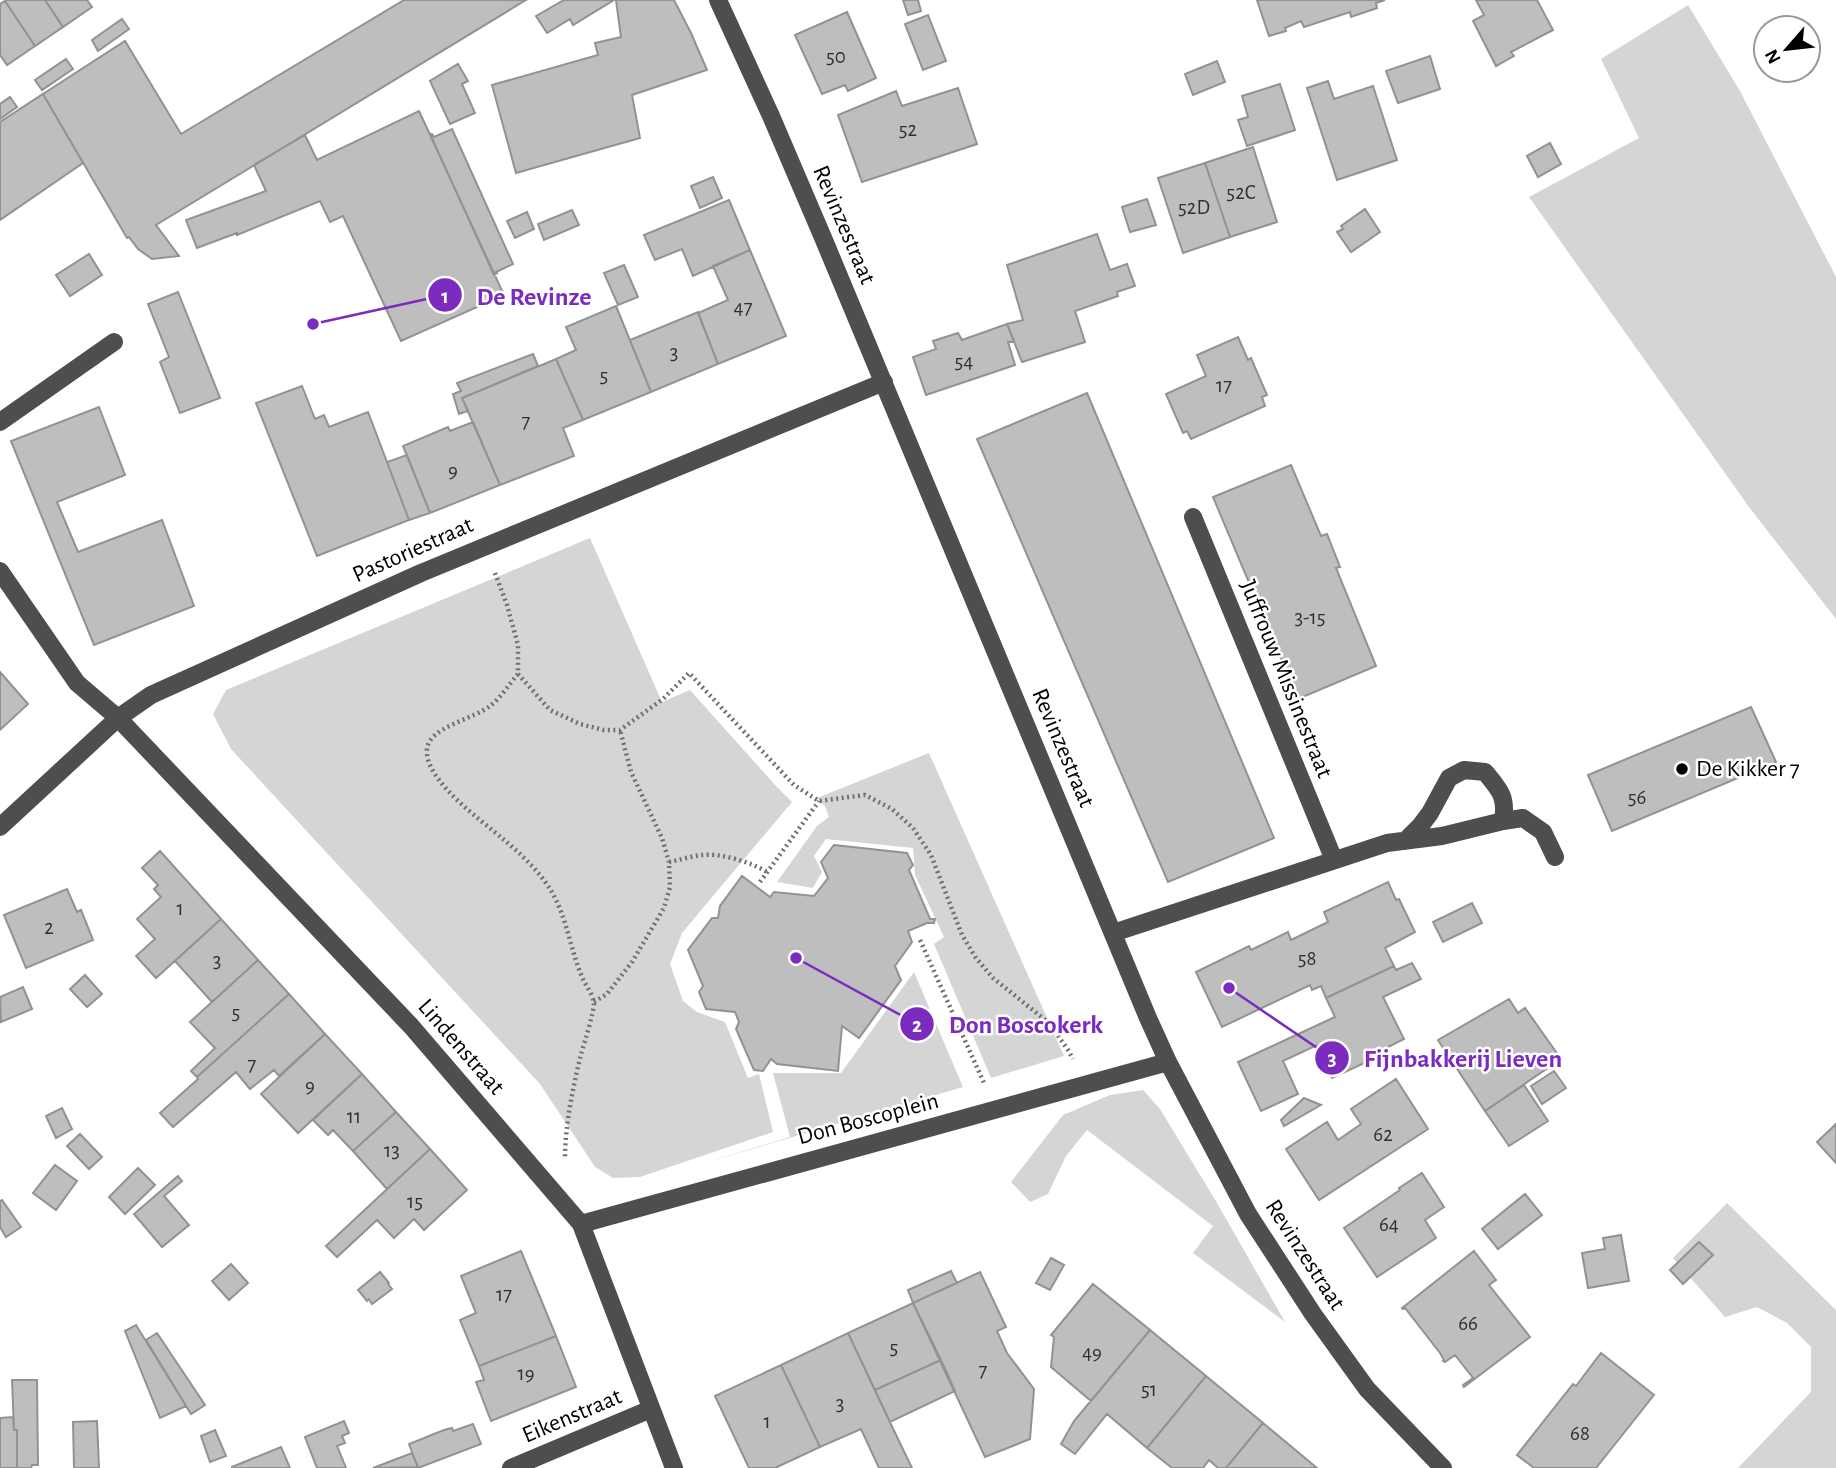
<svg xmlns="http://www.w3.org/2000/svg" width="1836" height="1468" font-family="'Alegreya Sans',sans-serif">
	<rect width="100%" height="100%" fill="#fff"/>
	<path fill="#d5d5d5" d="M1688,5L1740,91L1836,277V619L1749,507L1529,197L1639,138L1601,59Z
		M590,538L662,702L690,690L776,786L792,802L682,933L670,964L683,1001L697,1012L725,1022L748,1078L759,1074L773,1132L640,1177L613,1178L595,1167L540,1084L231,749L213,714L226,690Z
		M929,753L1064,1056L991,1078L934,944L944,937L915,875L913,848L826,839L814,856L822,872L813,888L777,882L817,826L829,817L825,806L817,798Z
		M914,972L963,1087L704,1163L790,1137L773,1073H841Z
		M1143,1090L1160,1109L1217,1203L1285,1322L1193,1253L1213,1226L1087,1130L1066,1156L1048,1194L1030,1202L1011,1182L1063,1115L1110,1095Z
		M1727,1203L1836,1310V1468H1738L1811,1392V1347L1787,1323L1757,1307L1725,1317L1673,1258Z"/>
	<path fill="#bebebe" stroke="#929292" stroke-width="2" d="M6,0H45L63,27L35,46L5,1Z
		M45,0H87L92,7L63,27Z
		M404,0H526L156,225L179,256L152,259L138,249L129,237L127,238L43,94L125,41L181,134Z
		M564,0H614L573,25L570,19L547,33L536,16Z
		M616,0H674L691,33L707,70L632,95L640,138L516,173L492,85L598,55L595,43L621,37Z
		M903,0H918L921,11L908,15Z
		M1257,0H1385L1376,3L1377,8L1351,17L1350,12L1304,27L1301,21L1285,28L1286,31L1269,36Z
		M1476,0H1537L1553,30L1511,52L1514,56L1496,66L1473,21L1484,15Z
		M5,1L35,46L7,65L0,55V4Z
		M847,12L876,78L848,91L845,85L822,94L795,35Z
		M928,15L946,61L923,70L905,24Z
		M122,19L129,29L98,51L92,40Z
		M1430,56L1440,89L1398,103L1386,71Z
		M66,59L73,69L42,90L35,80Z
		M1217,61L1225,82L1193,95L1185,74Z
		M458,64L468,81L462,84L475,113L450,124L430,81Z
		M1328,81L1334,99L1373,86L1397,160L1337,180L1307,88Z
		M1280,84L1295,130L1247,146L1238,120L1248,117L1242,96Z
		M958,88L977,144L862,182L838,115L896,91L902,106Z
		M43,94L83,163L0,220V122Z
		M10,97L17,107L0,119V104Z
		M419,111L504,295L401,341L343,216L330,222L320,201L237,235V233L197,248L186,220L266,191L254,165L305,135L317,160Z
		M452,129L513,264L496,272L497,273L494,275L430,134H432L434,137Z
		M1550,143L1561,164L1538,177L1527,156Z
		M1253,147L1277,222L1230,237L1205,163Z
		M1205,163L1230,237L1183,253L1158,178Z
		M713,177L722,198L700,208L691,186Z
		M1147,199L1156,225L1130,232L1122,207Z
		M729,200L750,250L693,276L682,249L655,260L644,235Z
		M1365,209L1380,232L1351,252L1337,232L1343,229L1341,226Z
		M572,210L579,225L544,240L538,224Z
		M527,212L534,229L515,238L507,221Z
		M1097,234L1110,270L1127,264L1135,286L1117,292L1118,296L1075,311L1085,342L1022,362L1007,324L1023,320L1007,265Z
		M750,250L786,336L718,364L698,313L728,300L713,266Z
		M89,254L102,275L70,296L56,275Z
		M624,265L638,297L618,305L604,273Z
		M178,292L220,398L180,413L160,362L169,357L148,304Z
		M616,306L651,392L583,420L556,359L576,350L566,327Z
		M698,312L718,364L651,392L630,340Z
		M1007,324L1014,341L1008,342L1015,365L926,395L913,357L936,349L933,341L958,333L962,340Z
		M1238,337L1248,360L1251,358L1267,395L1262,397L1265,406L1191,439L1187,431L1183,433L1166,394L1206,376L1197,355Z
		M533,354L538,366L462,398L468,411L459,414L453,394L461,391L457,383Z
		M556,359L583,420L563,428L574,456L500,485L462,398Z
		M302,386L315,419L324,415L329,427L368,412L409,520L317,556L256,403Z
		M1087,393L1274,838L1168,882L977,439Z
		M99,407L125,475L57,502L78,552L162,520L194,606L94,645L11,441Z
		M473,422L500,485L430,513L403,446L448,427L450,431Z
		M407,455L430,513L409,520L387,462Z
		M1291,465L1321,536L1327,534L1340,567L1336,568L1376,666L1298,699L1213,497Z
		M0,672L28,704L0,730Z
		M1751,707L1776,762L1612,831L1588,775Z
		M834,845L907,853L913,865L909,870L930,919H935L934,923H927L908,931L912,942L895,966L901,980L859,1038L842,1026L838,1071L777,1064L771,1059L763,1071L754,1070L736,1029L739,1022L735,1012L706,1009L699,992L703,986L688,950L712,918H718L720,906L742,876L770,897L774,892L814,896L828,878L821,862Z
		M160,851L221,919L156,978L136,956L155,939L137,919L161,897L154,889L158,885L142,868Z
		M1388,882L1396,900L1399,899L1415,932L1385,948L1394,966L1326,998L1321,986L1312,990L1310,985L1222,1027L1196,972L1249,946L1251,950L1288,932L1291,940L1328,922L1324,912Z
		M67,889L77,912L81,910L93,940L26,968L4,915Z
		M1472,903L1482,923L1443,942L1433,922Z
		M221,919L258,960L212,1002L175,961Z
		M258,960L289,994L197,1077L191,1071L215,1048L190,1022Z
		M1412,963L1421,979L1383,997L1404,1039L1374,1054L1371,1060L1332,1078L1317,1045L1283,1061L1298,1094L1261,1111L1238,1062L1335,1017L1326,998L1394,966L1396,970Z
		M85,975L102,994L87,1007L70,989Z
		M23,987L32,1009L1,1022L0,997Z
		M289,994L325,1034L279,1076L274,1070L250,1089L236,1072L173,1127L160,1113L198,1079L197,1077Z
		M1509,999L1518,1013L1525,1008L1561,1059L1485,1111L1438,1040Z
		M325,1034L362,1074L298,1133L261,1094Z
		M1554,1071L1566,1088L1542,1104L1531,1086Z
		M362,1074L396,1112L353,1151L333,1130L328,1135L313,1120Z
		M1396,1079L1428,1129L1319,1200L1286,1149L1327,1122L1338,1140L1361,1124L1351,1109Z
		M1524,1085L1548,1121L1509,1146L1485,1111Z
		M1304,1098L1321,1105L1284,1126L1281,1120Z
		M62,1108L72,1129L56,1138L46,1116Z
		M396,1112L430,1149L387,1189L353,1151Z
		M1836,1124V1163L1817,1142Z
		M80,1134L102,1157L89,1169L67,1146Z
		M430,1149L467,1190L424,1230L414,1219L394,1238L377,1220L337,1257L326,1246Z
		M55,1165L77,1181L56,1210L33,1193Z
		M138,1168L155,1185L125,1214L109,1197Z
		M1422,1173L1444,1207L1425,1220L1436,1238L1377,1277L1344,1228L1400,1190L1399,1188Z
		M178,1176L182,1181L164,1196L189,1225L162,1247L134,1214Z
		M1525,1194L1542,1215L1498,1249L1482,1229Z
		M2,1200L21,1227L6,1237L0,1227V1201Z
		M1621,1235L1629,1281L1588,1288L1582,1253L1605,1249L1603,1238Z
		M1699,1242L1713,1255L1683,1284L1670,1270Z
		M521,1251L556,1336L479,1366L460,1320L476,1313L461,1276Z
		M1474,1251L1496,1280L1489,1285L1530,1337L1464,1387L1463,1385L1473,1378L1455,1355L1445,1362L1443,1361L1444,1360L1440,1353L1405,1308L1403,1309L1402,1308Z
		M1051,1258L1064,1265L1050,1290L1036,1283Z
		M231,1264L248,1283L229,1300L212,1281Z
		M951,1271L957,1283L913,1303L908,1290Z
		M380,1272L389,1283L388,1284L392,1289L372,1304L369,1299L367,1301L358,1290Z
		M980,1272L1006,1327L997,1331L1007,1353L1034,1389L1030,1439L985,1457L913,1303Z
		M1093,1284L1150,1330L1091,1401L1051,1367L1054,1337L1051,1335Z
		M913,1303L941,1360L875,1390L848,1333Z
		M136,1325L186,1406L160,1418L125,1331Z
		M1150,1330L1206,1376L1147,1448L1107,1414L1075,1454L1061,1444L1074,1421Z
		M157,1333L205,1405L191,1414L146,1340Z
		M848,1333L887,1416L912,1468H879L861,1429L820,1447L781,1365Z
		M556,1336L576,1387L491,1421L476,1382L484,1380L479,1366Z
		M1601,1353L1654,1395L1596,1468H1534L1517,1455L1573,1384L1576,1386Z
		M941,1360L955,1391L890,1422L875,1390Z
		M781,1365L820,1447L775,1468H749L715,1396Z
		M1206,1376L1263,1423L1226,1468H1218L1209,1460L1203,1468H1172L1147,1448Z
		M12,1380H37L38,1465H32L31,1468H17V1430H14Z
		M13,1417L14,1430H17V1468H0V1418Z
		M97,1421L99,1468H74L73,1422Z
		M344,1421L349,1433L342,1436L345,1443L337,1446L346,1468H317L305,1437Z
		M1263,1423L1317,1468H1226Z
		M473,1424L481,1444L418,1468L409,1444L444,1430L452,1428L453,1431Z
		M215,1430L226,1456L210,1462L201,1436Z
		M281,1447L290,1468H232V1467Z
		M412,1453L418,1467L373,1468Z"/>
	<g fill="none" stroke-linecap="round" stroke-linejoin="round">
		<path stroke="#707070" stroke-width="4.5" stroke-dasharray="2 3.5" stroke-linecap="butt" d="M495,573L507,605L518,645V674L550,710L580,724L604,730H620L663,699L689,673L794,785L819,801L865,795L892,809L913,828L931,855L962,935L976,958L993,978L1049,1023L1068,1050L1073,1059
			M518,674C509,684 501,698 490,706C474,719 429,727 427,749C424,780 481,820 503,839C520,853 538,870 550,889C567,916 570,950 583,979C586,986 593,995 594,1003C594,1012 584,1044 581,1054C573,1088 565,1124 565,1159
			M669,862C680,860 691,856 702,855C721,853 751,862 767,872
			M760,882L819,801
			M920,940L984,1083
			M594,1002L607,994L632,962L664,908L670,887L669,862L662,838L631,772L620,730"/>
		<path stroke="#4e4e4e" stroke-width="18" d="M718,0L771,116L824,240L1148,1018L1168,1062L1248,1214L1313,1314L1367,1389L1443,1468
			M0,422L114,342
			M1193,517L1334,860
			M0,571L77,683L118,718L411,1026L581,1224L674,1468
			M0,827L118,718L151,695L421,573L884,382
			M1405,841L1421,825L1430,813L1449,778L1464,770L1485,772C1500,790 1507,797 1503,821
			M1113,933L1387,843L1442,836L1503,821L1523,818L1543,832L1555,857
			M581,1224L1168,1062
			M511,1468L651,1409"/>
	</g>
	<circle fill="#000" stroke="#fff" stroke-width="2.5" cx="1682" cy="769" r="7"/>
	<g text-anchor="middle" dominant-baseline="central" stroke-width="5" stroke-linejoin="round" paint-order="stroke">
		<g font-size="21" fill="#303030">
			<text x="836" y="56">50</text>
			<text x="908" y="129">52</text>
			<text x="1241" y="192">52C</text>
			<text x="1194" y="207">52D</text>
			<text x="743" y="307">47</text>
			<text x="674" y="352">3</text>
			<text x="964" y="361">54</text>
			<text x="604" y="375">5</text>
			<text x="1224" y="385">17</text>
			<text x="526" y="421">7</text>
			<text x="453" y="470">9</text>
			<text x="1310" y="617">3-15</text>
			<text x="1637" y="797">56</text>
			<text x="180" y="908">1</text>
			<text x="49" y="927">2</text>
			<text x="1307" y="958">58</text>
			<text x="217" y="960">3</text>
			<text x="236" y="1012">5</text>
			<text x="252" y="1064">7</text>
			<text x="310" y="1085">9</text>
			<text x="354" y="1116">11</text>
			<text x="1383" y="1134">62</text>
			<text x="392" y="1150">13</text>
			<text x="415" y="1201">15</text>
			<text x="1389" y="1224">64</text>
			<text x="504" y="1294">17</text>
			<text x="1468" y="1323">66</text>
			<text x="894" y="1347">5</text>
			<text x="1092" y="1352">49</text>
			<text x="983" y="1370">7</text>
			<text x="526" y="1373">19</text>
			<text x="1149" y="1389">51</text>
			<text x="840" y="1403">3</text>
			<text x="767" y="1421">1</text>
			<text x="1580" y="1433">68</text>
		</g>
		<g font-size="24" fill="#000" stroke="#fff">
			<text transform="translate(844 225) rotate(67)">Revinzestraat</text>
			<text transform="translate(413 550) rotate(-24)">Pastoriestraat</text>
			<text transform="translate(1286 679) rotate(68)">Juffrouw Missinestraat</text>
			<text transform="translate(1063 748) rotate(67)">Revinzestraat</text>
			<text transform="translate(461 1047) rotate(49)">Lindenstraat</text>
			<text transform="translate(868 1119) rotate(-15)">Don Boscoplein</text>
			<text transform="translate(1305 1255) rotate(57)">Revinzestraat</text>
			<text transform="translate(572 1416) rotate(-23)">Eikenstraat</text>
		</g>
		<g font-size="24" fill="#000" stroke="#fff" text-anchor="start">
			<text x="1696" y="769">De Kikker 7</text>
		</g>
	</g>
	<path fill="none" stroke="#7b2cbf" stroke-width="2.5" d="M313 324L445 295M796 958L917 1024M1229 988L1332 1058"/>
	<g fill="#7b2cbf" stroke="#fff" stroke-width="2.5">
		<circle cx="313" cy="324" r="7"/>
		<circle cx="796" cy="958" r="7"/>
		<circle cx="1229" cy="988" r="7"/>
		<circle cx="445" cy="295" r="18"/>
		<circle cx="917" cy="1024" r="18"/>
		<circle cx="1332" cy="1058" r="18"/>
	</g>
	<g font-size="21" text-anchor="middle" font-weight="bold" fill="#fff">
		<text x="445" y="303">1</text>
		<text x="917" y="1032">2</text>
		<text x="1332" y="1065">3</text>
	</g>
	<g font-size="26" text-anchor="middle" font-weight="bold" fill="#7b2cbf" stroke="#fff" stroke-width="5" stroke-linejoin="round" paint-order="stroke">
		<text x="534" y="305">De Revinze</text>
		<text x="1026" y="1033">Don Boscokerk</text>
		<text x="1463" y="1067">Fijnbakkerij Lieven</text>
	</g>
	<g transform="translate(1787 49) rotate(242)"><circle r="33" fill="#ffffff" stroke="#999999" stroke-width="2"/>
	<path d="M0-5L12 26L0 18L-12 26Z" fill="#000000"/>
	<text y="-10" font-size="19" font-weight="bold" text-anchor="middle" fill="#000000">N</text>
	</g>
</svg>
